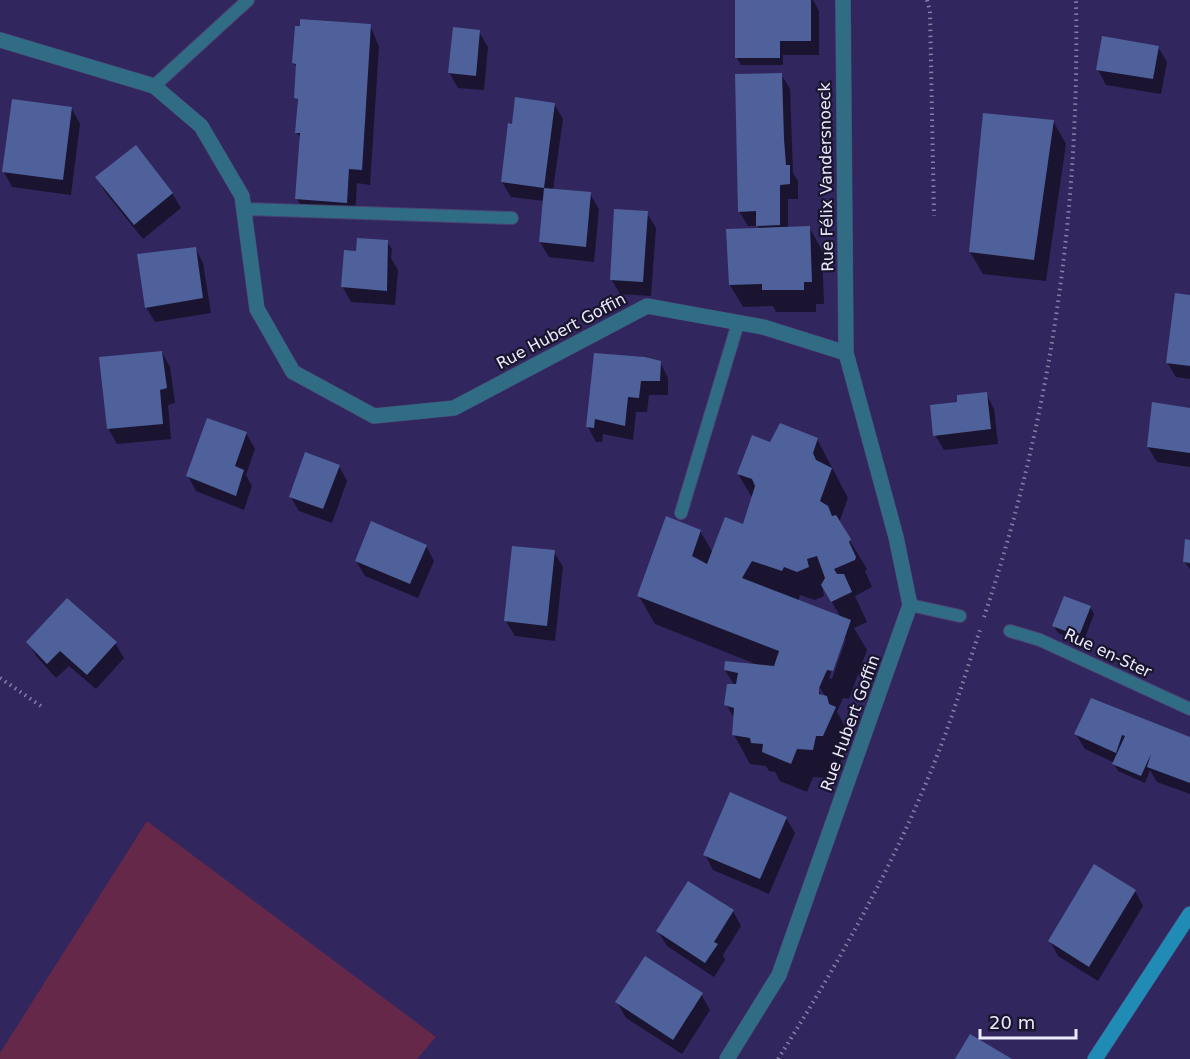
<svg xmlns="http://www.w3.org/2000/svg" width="1190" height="1059" font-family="'DejaVu Sans',sans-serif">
	<rect width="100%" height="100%" fill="#31265d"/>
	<path fill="#662849" d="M147,821L436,1037L417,1059H0V1053Z"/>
	<path fill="#0007" fill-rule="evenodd" d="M736,0H813L819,11V55H783V65H741L737,58Z
		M370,25L379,47L370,185L357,183L355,217L305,214L297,199L301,139L297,133L298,69L294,63Z
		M479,32L488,47L484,90L458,88L449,72Z
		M1158,47L1167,62L1161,94L1106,85L1098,70Z
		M781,74L790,89L793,173L798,181V199H788V228L809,227L822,250L824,304H816V312H776L773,306L743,307L730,285L760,229L758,226H748L739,211Z
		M554,104L563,119L553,190L590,194L599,209L594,262L549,257L540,242L544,201L511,197L502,182L513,125Z
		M72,109L80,124L71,195L12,187L4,172Z
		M1053,121L1066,144L1046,281L983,274L970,252Z
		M97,178L172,193L181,208L143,239L106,193Z
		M647,213L656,228L651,296L620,294L611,279Z
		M387,242L392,249L391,258L398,270L395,305L351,302L342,286L358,252Z
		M195,248L203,263L211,313L155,322L146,307Z
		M1190,297V379L1176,377L1167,362Z
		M162,352L170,367L175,403L168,405L171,439L117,444L108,428Z
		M596,354L660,362L668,378V395H649L647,412H636L633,440L603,434L602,442H596L588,427Z
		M986,394L994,409L998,444L944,450L935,435L959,403Z
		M1190,409V467L1157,462L1148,447Z
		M246,433L255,449L246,475L252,486L244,510L196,491L188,476Z
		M817,439L848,498L839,523L867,569L865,571L872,587L855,596L867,622L854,628L867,650L849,699L843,698L837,712L851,737L840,764H832L829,778L813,777L807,792L780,781L775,772L769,771L766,766L750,764L734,735L735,720L726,704L735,686L725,670L758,665L655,624L639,596L700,531L713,553L744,526L753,499L738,474L771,444ZM822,585L832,602L841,618L798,601L800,595L815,600L824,596ZM843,639H846L832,679L829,678ZM816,681L825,696H822L814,682Z
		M339,466L347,481L332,523L299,511L290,496Z
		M1190,541V569L1184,561Z
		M426,546L434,561L418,598L365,576L356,561Z
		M554,552L563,567L555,641L515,636L506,621Z
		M1090,607L1094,614L1083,643L1058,633L1054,626Z
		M28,642L115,643L124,658L96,689L69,666L56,678L37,657Z
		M1131,719L1190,739V794L1157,782L1150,770L1145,783L1118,771L1113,762L1085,749L1076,734Z
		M786,818L795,833L769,894L713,870L705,854Z
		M1135,891L1143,906L1098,981L1058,956L1050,941Z
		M733,911L741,926L723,955L725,960L714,977L667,946L658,931Z
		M701,994L710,1010L682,1054L626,1018L617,1002Z"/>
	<path fill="#4e619a" d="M735,0H811V41H780V58H735Z
		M300,19L371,24L362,170L349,169L347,203L295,199L300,133H295L298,99L294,98L296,64L292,63L295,26H300Z
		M453,27L480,30L476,76L448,73Z
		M1102,36L1159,46L1153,79L1096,70Z
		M782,73L784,139L786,165H790V184L780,185V225L756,226V211L738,212L735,74Z
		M515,97L555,103L544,188L501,182L508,123L512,124Z
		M12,99L72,107L63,180L2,172Z
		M983,113L1054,120L1034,260L969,252Z
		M136,145L173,193L134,225L95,177Z
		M544,188L591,192L586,247L539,242Z
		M614,209L648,211L643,282L610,280Z
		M810,226L812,282H804V290H762V284L729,285L726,229Z
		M357,238L388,240L387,291L341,287L344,250L356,251Z
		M196,247L203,298L145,308L137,254Z
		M1175,293L1190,295V366L1166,363Z
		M162,351L167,388L160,390L163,424L107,429L99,357Z
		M594,353L645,357L661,361L660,381H641L639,398L628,397L625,426L595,419L594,428L586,427Z
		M987,392L991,429L933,436L930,405L957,402V395Z
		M1152,402L1190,408V453L1147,447Z
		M207,418L247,432L235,466L244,470L236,496L186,476Z
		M780,423L818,438L813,453L816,460L832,468L820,501L828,506L832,516L836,515L851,539L849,542L856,557L855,560L834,569L837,574H844L852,592L831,602L821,585L825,578L817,556L807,559L809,567L797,572L784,567L782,571L752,561L742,578L851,620L833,671L827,670L819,688V694L827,696L829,704L836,707L823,736H816L813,750L797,749L791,764L762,752L763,744L751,743L750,738L732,735L734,708L724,705L727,684H736L738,673L724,670L725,661L774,666L779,651L637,596L666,516L701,530L692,556L707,564L725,517L743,524L755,486L752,479L737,474L752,435L770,442Z
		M305,452L340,465L323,509L289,497Z
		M371,521L427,545L410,584L355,561Z
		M1185,539L1190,540V563L1183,562Z
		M512,546L555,550L547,626L504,621Z
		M1064,596L1091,606L1079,636L1052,626Z
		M67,598L117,642L87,675L60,651L47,664L26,642Z
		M1091,698L1190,737V783L1147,767L1151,754L1141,776L1112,764L1125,736L1122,735L1116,753L1074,734Z
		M730,792L787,817L760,879L703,855Z
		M1094,864L1136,890L1089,967L1048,941Z
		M688,881L734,910L714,942L718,944L705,963L656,931Z
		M645,956L703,993L673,1040L615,1002Z
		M970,1034L1012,1059H955Z"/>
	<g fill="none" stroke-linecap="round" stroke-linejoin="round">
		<defs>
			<path id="service" d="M154,86L248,0
				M244,209L512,218
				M681,513L738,323
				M910,605L960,616
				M1010,631L1040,640L1190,709"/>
			<path id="minor" d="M0,40L154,86L201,126L242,196L257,309L293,372L374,416L454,408L647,306L763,327L846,353
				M727,1059L779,975L910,605L896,537L846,353L843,0"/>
			<path id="secondary" d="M1095,1059L1190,914"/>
		</defs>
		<use href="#service" stroke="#4b4174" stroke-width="14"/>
		<use href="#minor" stroke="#4b4174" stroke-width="16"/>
		<use href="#secondary" stroke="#4b4174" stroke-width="16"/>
		<path stroke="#8680a7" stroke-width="4" stroke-dasharray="1.5 4.5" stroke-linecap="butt" d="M927,0L930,11L934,216
			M984,617C1051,417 1080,210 1076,0
			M0,678L41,706
			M778,1059C838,964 894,865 935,761C953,717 966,671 981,627"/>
		<use href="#service" stroke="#316c85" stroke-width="12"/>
		<use href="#minor" stroke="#316c85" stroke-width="15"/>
		<use href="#secondary" stroke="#208bb4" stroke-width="15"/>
	</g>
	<g text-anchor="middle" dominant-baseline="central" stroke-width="4.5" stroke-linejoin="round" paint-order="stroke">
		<g font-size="16" fill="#ebeaff" stroke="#19152d">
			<text transform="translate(826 177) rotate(-91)">Rue Félix Vandersnoeck</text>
			<text transform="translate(561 331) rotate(-28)">Rue Hubert Goffin</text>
			<text transform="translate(1108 653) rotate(25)">Rue en-Ster</text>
			<text transform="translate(850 723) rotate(-70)">Rue Hubert Goffin</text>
		</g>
	</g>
	<path d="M980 1029v9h96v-9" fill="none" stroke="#ebeaff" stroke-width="3"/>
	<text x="989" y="1029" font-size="18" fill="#ebeaff" stroke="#19152d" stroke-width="4.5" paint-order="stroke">20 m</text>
</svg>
